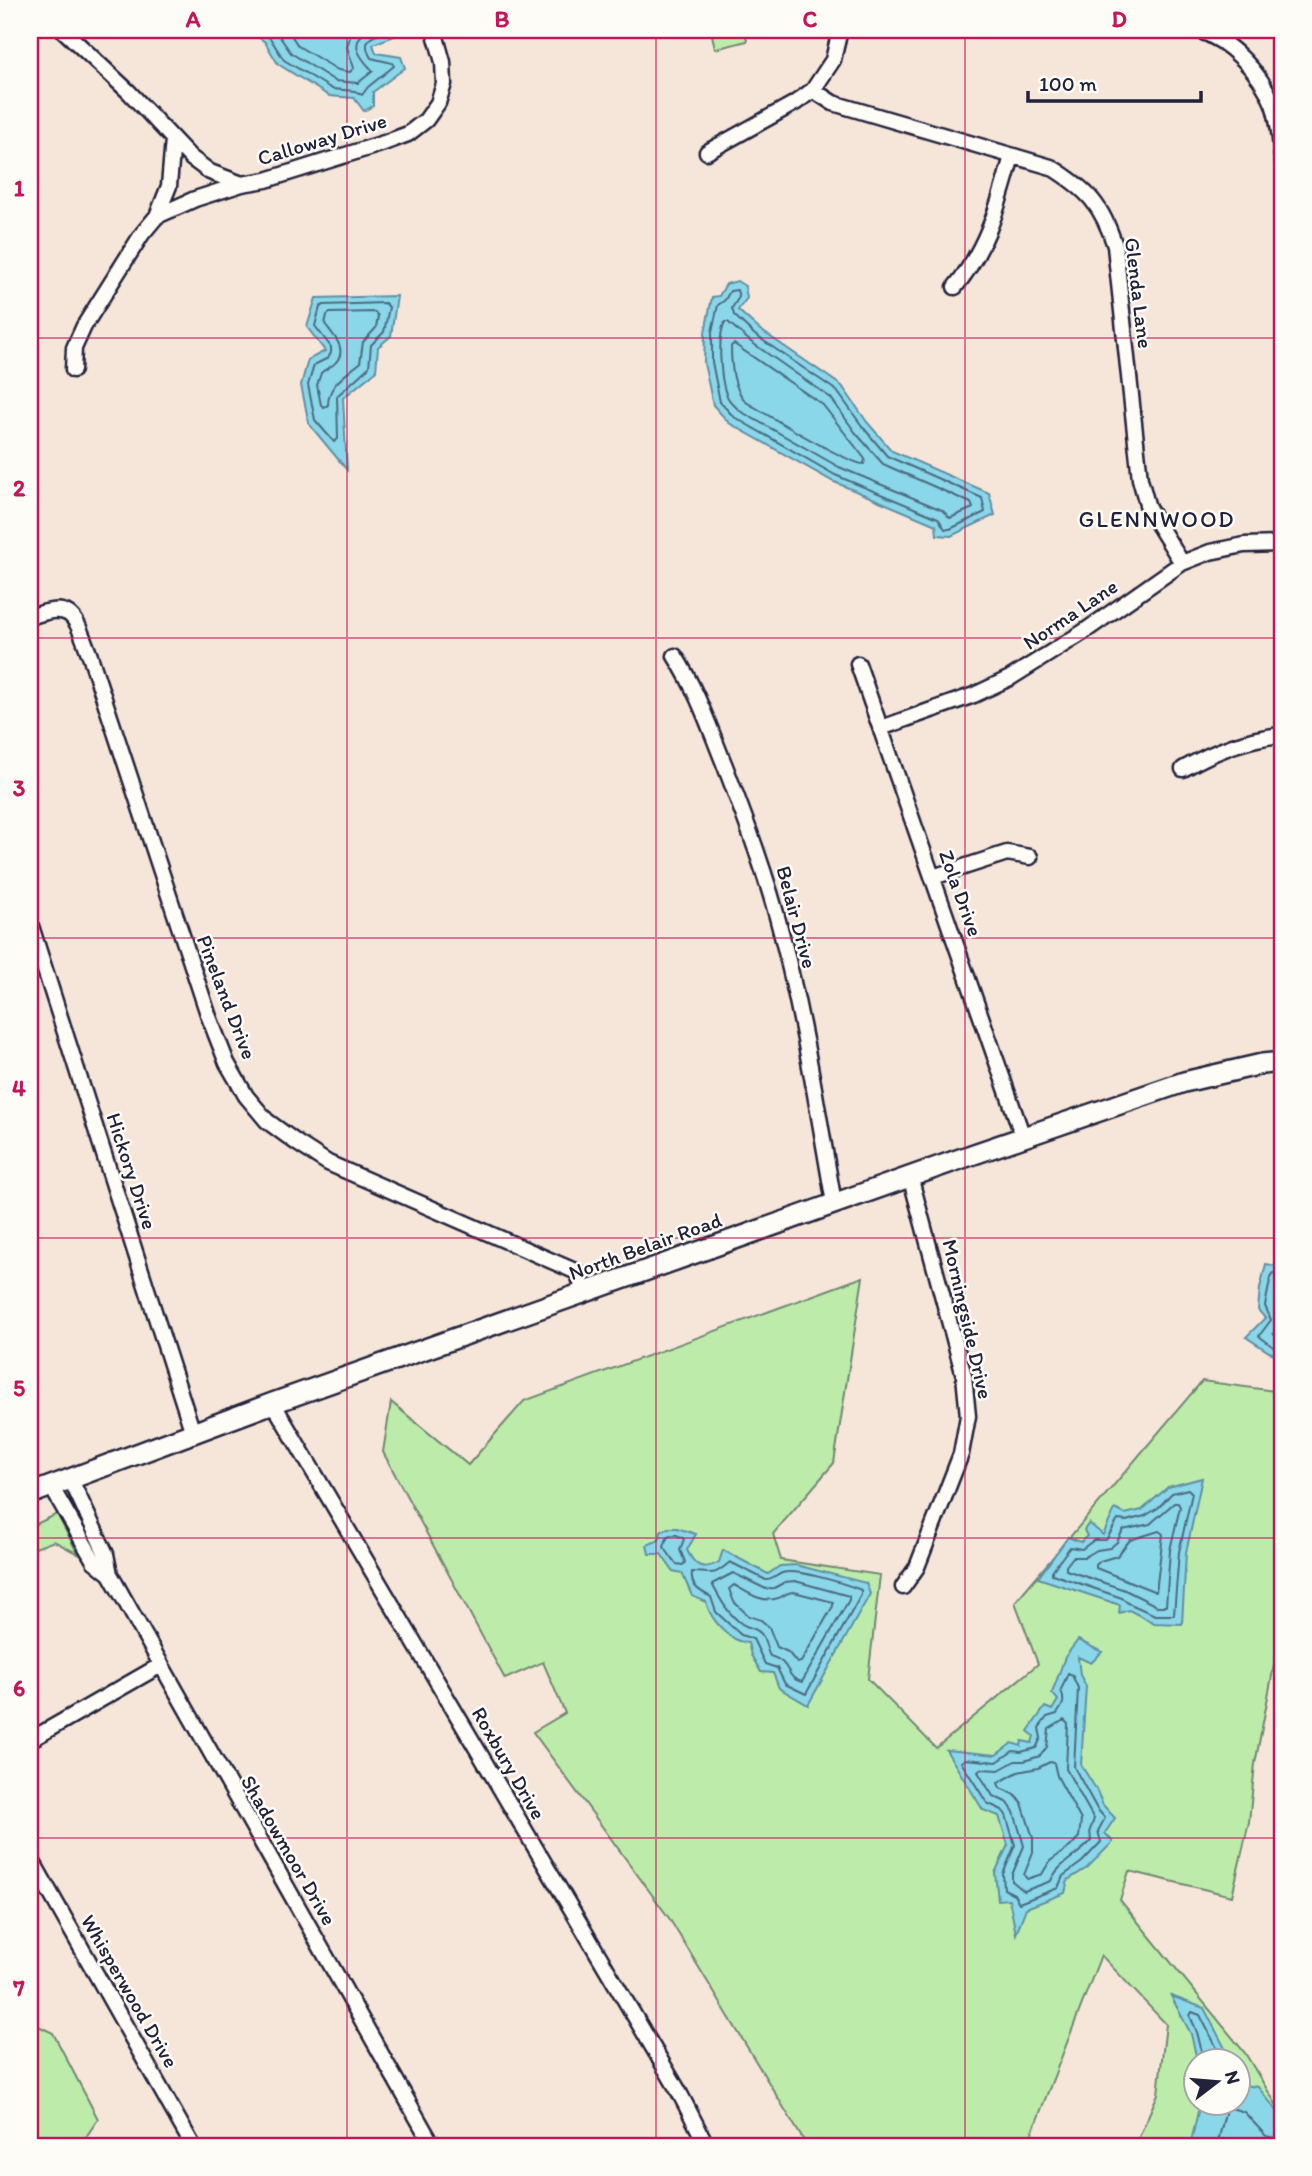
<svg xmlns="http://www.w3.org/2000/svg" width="1312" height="2176" font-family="Itim,sans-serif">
	<rect width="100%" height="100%" fill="#f6e6da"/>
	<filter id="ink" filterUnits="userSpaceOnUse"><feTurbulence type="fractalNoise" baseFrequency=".0143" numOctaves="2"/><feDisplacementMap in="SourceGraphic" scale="14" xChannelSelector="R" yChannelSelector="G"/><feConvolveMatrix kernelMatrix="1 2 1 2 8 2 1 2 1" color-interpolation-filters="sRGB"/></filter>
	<g filter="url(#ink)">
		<path fill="#bdecaa" stroke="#708772" stroke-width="2" fill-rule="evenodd" d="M711,30H745L747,41L715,49Z
			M863,1277L834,1463L773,1534L781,1560L880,1575L868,1679L936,1748L1038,1664L1015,1602L1202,1381L1282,1392V1624L1255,1764L1249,1822L1232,1896L1129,1871L1120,1900L1245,2053L1282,2114V2146H1135L1158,2094L1166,2024L1101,1955L1027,2146H807L669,1918L533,1732L565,1713L543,1662L505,1679L383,1452L391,1402L468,1465L524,1401ZM1196,2060H1238V2102H1196Z
			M57,1514L78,1554L54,1541L30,1550V1527Z
			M30,2022L53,2033L98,2119L80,2146H30Z"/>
		<path fill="#8ad7e9" stroke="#608fa3" stroke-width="2" d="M248,30H405V32L373,44L376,53L401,57L405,68L373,92V106L364,111L354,98L329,96L278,64L265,42Z
			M737,281L745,286L747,298L738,310L759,329L842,386L867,422L892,451L989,493L995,515L951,536L937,535L936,525L832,481L729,423L713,405L704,363L705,332L712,297L719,296L726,284Z
			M397,296L391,336L378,347L376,371L343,398L347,470L309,424L301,385L308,360L325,351L307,327L316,298Z
			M1266,1264L1282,1267V1357L1269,1352L1246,1337L1265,1318L1258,1310L1260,1288Z
			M1202,1478L1186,1553L1182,1624L1154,1623L1129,1610L1119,1613L1120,1605L1038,1578L1068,1537L1081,1542L1087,1536L1084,1530L1089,1523L1103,1535L1115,1509L1125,1514L1142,1510L1168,1487Z
			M668,1528H677L696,1534L687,1550C695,1567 703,1571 719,1562L723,1550L768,1574L780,1566L796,1565L866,1583L870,1594L808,1705L779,1688L773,1673L761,1672L751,1655L748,1643C730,1642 710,1619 706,1602L692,1596L682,1573L673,1571L661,1554H649L647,1545L659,1540L661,1532Z
			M1078,1640L1102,1652L1091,1663L1078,1657L1080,1675L1086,1686L1081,1765L1096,1789L1103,1805L1115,1818L1105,1833L1113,1842L1087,1868L1068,1880L1065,1893L1026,1908L1016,1934L1009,1899L998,1900L995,1873L1008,1845L999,1816L983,1810L946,1750L996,1755L1012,1743L1021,1746L1022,1741L1032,1743L1034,1736L1028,1731L1045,1707L1052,1710L1058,1700L1052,1693L1065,1657Z
			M1171,1996L1204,2008L1231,2060H1197L1191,2034Z
			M1239,2074L1244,2085L1258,2087L1282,2117V2146H1190L1200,2103L1238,2102Z"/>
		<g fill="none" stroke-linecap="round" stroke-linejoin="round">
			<path stroke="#4c6a81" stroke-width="2" d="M260,30L270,38L284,60L332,89L355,91L362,95L368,87L394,66L392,63L371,58C359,36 375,36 392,30
				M275,30L291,53L335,81L358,83L373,71C362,59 347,45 367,30
				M288,30L298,46L338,70L350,72L354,68L347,47L352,30
				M737,290L739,297L732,308L734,315L755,335L837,391L862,426L887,456L982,498L985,512L950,529H945L938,518L835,475L734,417L720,402L712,362V332L718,305L725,300L730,291Z
				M385,303L389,307L384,332L371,345L369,367L337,396L338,439L334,442L315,420L308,385L314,365L328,358L331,353V347L315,326L320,307L324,305Z
				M330,313L375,312L378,316L376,328L363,342L360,363C346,375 328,384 328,405L324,407L321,405L317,385L321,373C325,369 332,367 336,362C348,349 333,335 325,324L327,315Z
				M725,322H728L751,342L831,398L855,432L883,464L971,503L973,508L950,518L942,510L839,467L740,411C736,407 731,403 728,398C720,384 717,336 725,322Z
				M734,344L823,405L865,459L864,464C848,464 766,414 746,402C733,388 731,366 731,346Z
				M1282,1274L1273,1273L1271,1275L1265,1306L1271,1320L1259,1336L1272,1346L1282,1350
				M1282,1282L1278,1284C1270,1309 1288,1311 1273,1334L1282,1340
				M1188,1489L1192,1493L1179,1552L1174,1615H1155L1128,1603L1122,1598L1052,1574V1571L1070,1547L1082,1549L1094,1540H1106L1118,1520L1126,1521L1145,1516L1158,1508L1172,1493Z
				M1174,1503H1178L1180,1507L1170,1550L1166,1606H1157L1125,1590L1066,1570V1566L1073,1557H1085L1097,1550L1110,1548L1117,1542L1123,1530L1150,1524Z
				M1159,1531L1163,1534L1156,1592L1096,1568V1565L1100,1561L1117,1556L1130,1540Z
				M670,1535H677L684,1539L680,1550L685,1562L683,1565L676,1564L664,1547L667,1538Z
				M730,1562L766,1580C773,1580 775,1576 782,1573C796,1568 846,1584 861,1590V1595L806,1694L785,1684L777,1668L765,1664L753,1639L741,1635L716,1612L711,1597C700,1591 690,1587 692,1572C714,1572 711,1578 730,1562Z
				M733,1573L766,1589L774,1588L785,1582L795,1581L849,1596V1600L802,1682C784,1678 793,1663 770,1656C766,1649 766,1641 762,1635C757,1627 749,1629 742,1624C728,1614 720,1599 712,1584Z
				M734,1585C747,1592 762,1604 778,1598C784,1596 787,1592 794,1592L833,1602V1606L801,1662L797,1663L788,1652L777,1647L769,1627L761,1620L749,1616L734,1602L729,1589Z
				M1068,1673L1072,1675L1078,1688L1074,1767L1097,1809L1105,1818L1098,1831L1101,1842L1082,1862L1063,1876L1058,1888L1019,1903L1014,1894L1004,1889L1003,1874L1015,1845L1006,1815L1002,1810L987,1803L961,1762L965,1759L997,1762L1013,1751L1021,1752L1036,1748L1041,1738L1039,1728L1047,1717L1057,1714C1064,1704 1065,1701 1061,1690Z
				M1064,1720L1068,1724L1066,1769L1094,1819L1090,1830L1091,1841C1078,1856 1058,1863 1051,1881L1024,1891L1012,1881V1875L1024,1846L1014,1812L1008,1803L993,1796L978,1772L981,1769L999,1770L1015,1761H1024L1040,1756L1047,1747L1049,1729Z
				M1050,1762L1054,1763L1057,1776L1081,1820L1079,1837L1070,1847L1050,1861L1042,1874L1027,1879L1024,1875L1033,1852V1838L1022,1803L1014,1794L1000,1788L998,1783L1018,1772L1038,1768Z
				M1204,2060L1197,2032L1190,2016L1192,2012L1200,2015L1223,2060
				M1217,2146L1226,2109L1228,2107L1244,2112L1266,2136L1282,2140"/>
			<defs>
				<path id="minor" d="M63,30L129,92L191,158L210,172L242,184L266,180L384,143L408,134L426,120L438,103L444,84L443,62L434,30
					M1197,30C1229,39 1261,73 1273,104C1279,121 1280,140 1282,158
					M813,90L833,103L1051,167C1088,190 1102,205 1115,246L1140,479L1148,508L1182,563
					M707,152L795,103L813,90L833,60L840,30
					M157,216L195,199L242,184
					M955,287C988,246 998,206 1012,156
					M73,370L74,348L84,326L142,234L157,216L169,186L173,139
					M30,617C75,600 75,618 90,656L209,1017L227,1063L246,1096L267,1121L297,1143L328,1163L577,1272L584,1291
					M675,656C697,690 710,729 725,766C746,821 767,876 781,932C804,1021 818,1112 834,1203
					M858,664L1023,1137
					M881,728L974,695L1010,678L1082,633L1182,563L1210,552L1244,545L1282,544
					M1183,769C1214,751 1247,738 1282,735
					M933,877L1007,853L1030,857
					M30,923L193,1433
					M273,1403L678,2090L707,2146
					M70,1478L106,1554L110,1574L433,2146
					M51,1486L94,1561L110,1574
					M903,1587L917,1567L961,1454L968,1416L964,1376L910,1176
					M30,1740L161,1665
					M30,1857L193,2146"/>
				<path id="major" d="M30,1494L273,1403L974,1154L1184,1082L1262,1064L1282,1062"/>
			</defs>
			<use href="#minor" stroke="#22223b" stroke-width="19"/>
			<use href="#major" stroke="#22223b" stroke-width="24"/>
			<use href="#minor" stroke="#fdfcf7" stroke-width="14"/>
			<use href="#major" stroke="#fdfcf7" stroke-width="19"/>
		</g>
	</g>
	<path fill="none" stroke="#c2185b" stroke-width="2" stroke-opacity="0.55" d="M347,30V2146M656,30V2146M965,30V2146M30,338H1282M30,638H1282M30,938H1282M30,1238H1282M30,1538H1282M30,1838H1282"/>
	<g text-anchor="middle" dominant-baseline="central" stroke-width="5" stroke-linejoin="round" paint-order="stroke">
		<g font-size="21" fill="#22223b" stroke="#fdfcf7">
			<text transform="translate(322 139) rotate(-17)">Calloway Drive</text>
			<text transform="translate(1139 293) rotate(83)">Glenda Lane</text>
			<text transform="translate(1070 614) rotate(-34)">Norma Lane</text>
			<text transform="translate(961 893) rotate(70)">Zola Drive</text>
			<text transform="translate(797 917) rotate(75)">Belair Drive</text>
			<text transform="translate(227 997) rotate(69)">Pineland Drive</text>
			<text transform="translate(132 1171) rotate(72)">Hickory Drive</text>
			<text transform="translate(645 1246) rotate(-20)">North Belair Road</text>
			<text transform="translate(968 1319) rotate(77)">Morningside Drive</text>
			<text transform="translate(509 1763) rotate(60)">Roxbury Drive</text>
			<text transform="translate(289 1850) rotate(60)">Shadowmoor Drive</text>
			<text transform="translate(130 1991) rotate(60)">Whisperwood Drive</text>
		</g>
		<g font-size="23" letter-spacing="2" fill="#22223b" stroke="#fdfcf7">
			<text x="1157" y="519">GLENNWOOD</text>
		</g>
	</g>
	<rect width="1312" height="2176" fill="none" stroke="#fdfcf7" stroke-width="77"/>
	<g transform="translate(1217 2082) rotate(74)"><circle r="33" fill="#fdfcf7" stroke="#a5a5ac" stroke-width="2"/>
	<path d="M0-5L12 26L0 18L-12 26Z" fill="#22223b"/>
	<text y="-10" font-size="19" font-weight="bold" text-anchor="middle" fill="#22223b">N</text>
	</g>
	<path d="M1028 91v10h173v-10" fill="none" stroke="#22223b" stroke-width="3.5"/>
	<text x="1039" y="91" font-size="21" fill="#22223b" stroke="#fdfcf7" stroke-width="5" paint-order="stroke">100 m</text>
	<rect x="38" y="38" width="1236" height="2100" fill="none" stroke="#c2185b" stroke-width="2.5"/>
	<g font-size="23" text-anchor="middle" font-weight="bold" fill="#c2185b">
		<text x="193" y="27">A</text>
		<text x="502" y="27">B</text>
		<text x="810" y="27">C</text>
		<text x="1119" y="27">D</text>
		<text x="19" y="196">1</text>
		<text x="19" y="496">2</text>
		<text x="19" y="796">3</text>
		<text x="19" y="1096">4</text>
		<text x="19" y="1396">5</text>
		<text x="19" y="1696">6</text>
		<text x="19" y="1996">7</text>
	</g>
</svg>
